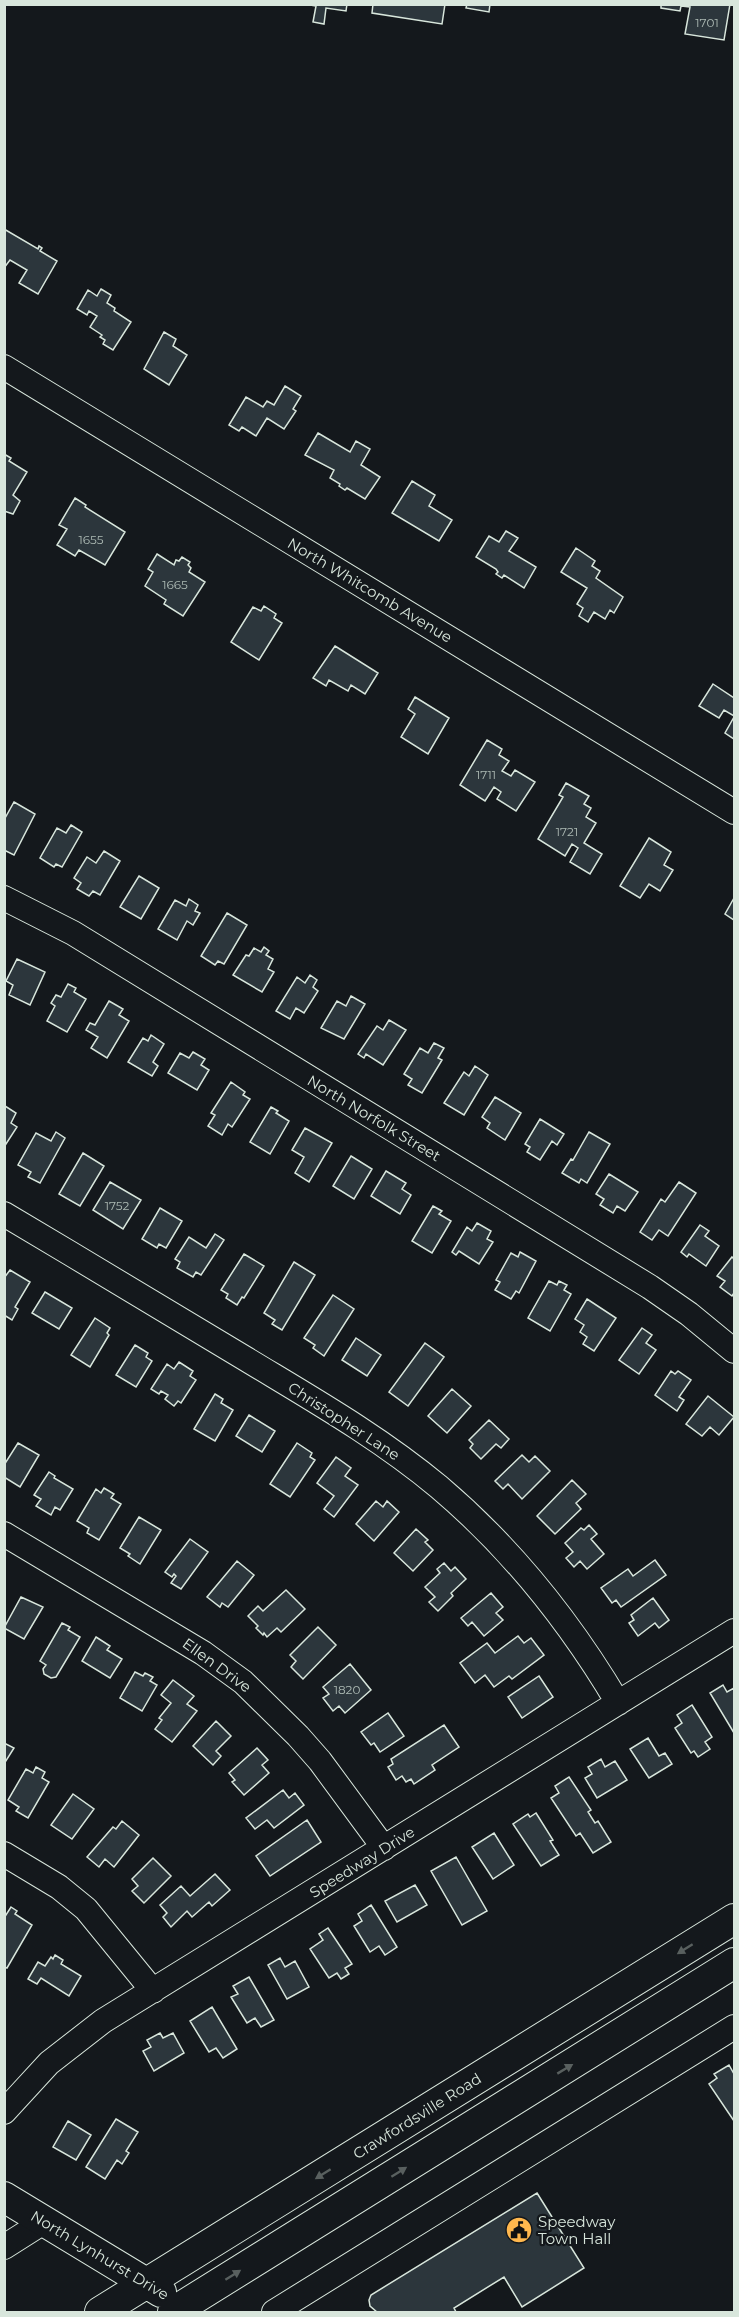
<svg xmlns="http://www.w3.org/2000/svg" width="739" height="2317" font-family="Montserrat,sans-serif">
	<rect width="100%" height="100%" fill="#14181c"/>
	<path fill="#2c363c" stroke="#d8e6dc" stroke-width="1.5" d="M304,4H347L346,11L326,8L324,24L313,22L316,6Z
		M373,4H445L442,24L372,13Z
		M467,4H490L489,12L466,8Z
		M661,4H730L724,40L685,34L690,7L681,6L680,11L661,8Z
		M4,229L38,249L39,246L42,248L40,251L57,261L38,294L19,283L27,270L10,260L4,268Z
		M101,289L111,295L107,303L115,308L114,311L131,322L113,350L103,344L105,340L100,337L102,335L90,327L97,316L89,311L87,315L77,309L88,290L97,296Z
		M164,332L176,339L173,346L187,355L169,385L144,369Z
		M285,386L301,396L293,409L296,411L284,429L267,418L256,436L242,427L239,431L229,425L246,397L263,407L267,401L274,405Z
		M318,433L350,452L356,441L370,449L361,465L380,477L365,499L347,488L345,490L339,486L340,484L330,478L334,470L305,455Z
		M4,454L11,458L9,461L27,472L13,495L20,501L13,514L4,511Z
		M412,481L435,495L429,506L452,520L439,541L392,513Z
		M75,498L86,505L85,507L125,532L105,565L79,550L75,556L57,545L67,529L59,525Z
		M506,531L518,538L509,551L536,567L524,588L504,575L502,578L496,574L498,572L496,569L476,557L489,536L499,542Z
		M576,548L595,561L592,566L600,571L596,578L623,597L614,613L610,610L605,619L594,612L588,622L579,616L583,608L577,604L587,588L561,572Z
		M157,554L174,565L176,560L179,561L182,557L190,562L188,565L191,568L189,572L205,582L183,616L164,604L166,600L145,586L153,572L148,569Z
		M264,606L276,614L274,618L282,623L259,660L231,642L253,607L261,611Z
		M335,646L378,673L365,694L351,685L348,691L329,680L326,686L313,678Z
		M713,684L734,698V716L724,710L719,718L699,706Z
		M415,697L449,718L428,754L401,737L415,714L408,709Z
		M734,717V739L725,733Z
		M487,740L502,749L499,755L509,761L502,771L511,776L515,770L535,782L516,811L497,799L501,792L494,787L485,801L460,785Z
		M566,783L589,796L584,804L591,808L586,817L596,823L584,843L602,854L590,874L570,862L578,848L572,844L565,856L538,839L563,797L559,795Z
		M14,802L35,814L14,855L4,850V820Z
		M71,825L82,832L62,867L56,864L54,867L40,858L57,828L66,833Z
		M649,838L671,852L664,865L673,870L660,891L649,884L640,898L620,886Z
		M104,851L120,861L100,895L93,891L89,896L77,889L81,883L74,878L87,857L96,863Z
		M139,876L159,888L141,919L120,907Z
		M734,898V920L725,914Z
		M189,899L198,905L195,911L200,913L193,925L187,921L177,940L158,929L175,900L186,906Z
		M227,913L247,925L224,964L218,961L215,965L201,956Z
		M264,947L269,951L266,955L273,959L268,969L274,972L262,992L233,975L246,955L249,956L254,948L261,952Z
		M17,959L45,972L30,1005L9,995L13,985L6,981Z
		M310,975L317,980L313,987L318,991L304,1013L296,1008L290,1019L276,1011L297,977L305,983Z
		M68,984L76,988L74,992L86,999L67,1032L47,1021L55,1006L51,1003L56,995L61,997Z
		M351,996L365,1004L344,1039L321,1028L337,1001L346,1006Z
		M109,1001L123,1009L119,1015L129,1021L107,1058L91,1048L98,1037L86,1030L90,1023L95,1025Z
		M389,1020L406,1030L383,1065L366,1054L364,1058L358,1054L377,1026L383,1030Z
		M151,1035L164,1044L153,1062L158,1066L152,1076L128,1062L143,1038L148,1041Z
		M434,1043L444,1048L438,1058L442,1060L422,1093L408,1085L412,1079L404,1074L420,1048L428,1053Z
		M193,1052L205,1059L201,1065L209,1070L197,1090L168,1073L180,1053L189,1058Z
		M475,1066L488,1075L464,1115L444,1103L464,1072L469,1076Z
		M231,1082L245,1092L243,1095L250,1099L232,1127L228,1124L222,1135L208,1126L215,1115L211,1113Z
		M495,1097L521,1113L505,1140L487,1128L490,1123L482,1117Z
		M5,1106L16,1113L11,1123L17,1127L4,1147Z
		M271,1107L278,1111L276,1113L289,1121L270,1154L250,1142Z
		M540,1119L564,1134L557,1145L552,1141L540,1160L527,1152L530,1147L525,1144Z
		M305,1128L332,1143L309,1182L295,1173L304,1157L292,1150Z
		M56,1132L65,1138L40,1183L28,1177L31,1172L18,1165L36,1133L51,1141Z
		M589,1132L610,1144L587,1183L581,1179L579,1183L562,1173L571,1159L573,1160Z
		M83,1153L104,1166L80,1206L59,1194Z
		M351,1156L372,1169L354,1199L333,1186Z
		M386,1171L406,1183L402,1189L411,1195L400,1214L371,1196Z
		M609,1174L638,1192L625,1211L617,1206L613,1213L600,1205L604,1199L596,1194Z
		M110,1182L141,1200L123,1229L93,1210Z
		M679,1182L696,1193L668,1236L659,1230L652,1240L640,1232L661,1199L665,1202Z
		M433,1206L442,1211L439,1214L451,1221L432,1253L412,1241Z
		M160,1208L182,1221L166,1248L159,1244L157,1248L142,1239Z
		M477,1223L491,1231L487,1239L493,1242L479,1264L459,1251L456,1255L452,1252L467,1227L472,1231Z
		M700,1225L709,1231L705,1236L719,1246L706,1266L689,1254L687,1257L681,1252Z
		M215,1234L224,1240L201,1275L196,1272L193,1277L177,1268L180,1262L175,1259L189,1237L206,1248Z
		M520,1252L536,1261L519,1293L516,1291L511,1299L495,1290L500,1282L496,1280L511,1253L518,1257Z
		M244,1254L264,1266L244,1298L242,1297L237,1305L226,1298L228,1294L221,1290Z
		M732,1257L734,1259V1293L732,1296L720,1287L725,1281L717,1276Z
		M294,1262L315,1275L282,1330L272,1324L275,1320L264,1313Z
		M10,1270L30,1282L15,1307L18,1309L12,1320L4,1315V1278Z
		M549,1281L557,1285L559,1281L567,1285L564,1290L571,1294L550,1331L528,1318Z
		M45,1292L72,1308L59,1329L32,1313Z
		M333,1295L354,1309L324,1356L313,1348L315,1345L304,1338Z
		M587,1299L616,1318L594,1351L583,1344L587,1337L580,1332L584,1325L575,1319Z
		M95,1318L110,1328L107,1333L109,1335L90,1367L71,1355Z
		M642,1328L652,1335L646,1343L656,1350L639,1374L619,1360Z
		M356,1338L381,1355L367,1376L342,1360Z
		M425,1343L444,1357L408,1406L389,1392Z
		M135,1345L148,1353L146,1357L152,1361L136,1387L116,1375Z
		M179,1362L193,1371L190,1376L196,1380L181,1403L178,1401L174,1406L165,1399L168,1395L161,1391L159,1394L151,1389L167,1364L174,1369Z
		M671,1371L675,1374L678,1371L691,1380L679,1397L684,1400L677,1411L655,1395Z
		M452,1389L471,1406L447,1433L428,1416Z
		M215,1394L223,1399L221,1403L233,1410L215,1441L194,1429Z
		M708,1396L734,1417L719,1435L710,1427L702,1436L686,1424Z
		M249,1415L275,1431L262,1452L236,1436Z
		M489,1420L509,1439L501,1448L496,1444L481,1459L470,1448L473,1444L469,1440Z
		M18,1443L39,1455L20,1487L4,1477V1465Z
		M297,1443L312,1453L310,1457L315,1460L290,1497L270,1484Z
		M522,1455L529,1462L535,1456L550,1471L522,1499L508,1484L503,1489L495,1481Z
		M336,1457L351,1468L345,1476L358,1485L334,1517L324,1509L334,1496L317,1483Z
		M49,1472L55,1476L54,1478L73,1489L60,1510L55,1507L51,1515L36,1506L41,1499L34,1495Z
		M572,1480L586,1494L576,1503L581,1509L555,1534L537,1516Z
		M104,1488L114,1494L111,1498L121,1504L99,1540L87,1533L89,1528L77,1521L96,1489L101,1493Z
		M376,1501L383,1507L387,1501L399,1512L374,1541L356,1524Z
		M139,1517L161,1530L140,1564L128,1556L130,1554L120,1548Z
		M589,1525L597,1534L591,1539L604,1554L587,1569L580,1561L574,1567L566,1558L573,1552L565,1543L581,1528L584,1530Z
		M416,1529L428,1540L425,1542L433,1550L413,1571L394,1553Z
		M190,1539L208,1552L181,1589L171,1583L176,1576L174,1574L172,1577L165,1572Z
		M655,1560L666,1575L621,1607L616,1600L612,1603L601,1588L628,1569L633,1576Z
		M237,1561L254,1575L228,1607L222,1603L220,1607L207,1597Z
		M444,1563L451,1571L455,1567L466,1579L451,1593L453,1596L438,1611L429,1602L435,1597L425,1587L440,1573L437,1569Z
		M286,1590L305,1609L281,1632L277,1628L267,1637L264,1633L263,1635L256,1628L258,1626L248,1616L258,1606L263,1611Z
		M491,1593L503,1607L496,1613L503,1620L484,1636L472,1622L468,1626L461,1618Z
		M21,1597L43,1607L24,1639L4,1628Z
		M653,1598L669,1620L659,1628L655,1623L638,1636L629,1623L634,1620L631,1615Z
		M62,1623L70,1627L68,1630L80,1637L56,1677L51,1678L44,1674L43,1669L46,1665L40,1661Z
		M318,1627L336,1645L303,1679L291,1667L296,1661L290,1655Z
		M518,1636L524,1643L531,1638L544,1655L512,1679L509,1676L494,1687L485,1675L475,1683L460,1663L487,1643L495,1653Z
		M96,1637L110,1646L107,1650L122,1659L110,1678L82,1661Z
		M350,1664L371,1690L345,1713L339,1706L333,1711L323,1698L329,1694L323,1687Z
		M135,1672L143,1676L145,1673L153,1677L150,1681L157,1685L142,1711L120,1698Z
		M539,1676L553,1697L522,1718L508,1697Z
		M173,1680L194,1696L187,1704L197,1711L172,1742L155,1729L162,1720L159,1718L171,1703L161,1695Z
		M723,1685L727,1692L734,1688V1733L710,1693Z
		M692,1705L712,1737L705,1742L710,1749L698,1757L694,1751L691,1753L675,1728L682,1723L677,1715Z
		M388,1713L404,1736L380,1752L374,1743L371,1745L361,1732Z
		M216,1721L231,1736L216,1751L221,1756L213,1765L193,1746Z
		M444,1725L459,1747L432,1765L435,1770L414,1784L411,1779L406,1782L402,1776L396,1780L388,1767L393,1764L391,1759Z
		M648,1738L659,1756L665,1753L672,1764L649,1778L630,1749Z
		M4,1743L14,1748L4,1764Z
		M257,1748L268,1760L262,1765L269,1773L244,1795L232,1782L235,1780L229,1773Z
		M601,1759L605,1767L615,1761L627,1780L597,1798L585,1778L592,1774L588,1767Z
		M36,1767L45,1772L42,1778L49,1782L28,1818L16,1811L19,1807L8,1800L26,1769L33,1773Z
		M569,1777L591,1810L588,1812L595,1823L598,1821L611,1842L593,1853L580,1833L576,1836L551,1798L559,1793L555,1786Z
		M283,1790L289,1798L295,1793L304,1805L274,1828L267,1820L255,1829L246,1818Z
		M73,1794L94,1809L72,1839L51,1825Z
		M536,1813L553,1840L550,1841L559,1855L541,1866L513,1824L528,1814L530,1817Z
		M307,1820L321,1842L270,1876L256,1856Z
		M122,1821L139,1835L114,1867L105,1859L99,1867L87,1857L113,1827L116,1829Z
		M494,1833L514,1865L493,1879L472,1847Z
		M456,1857L487,1911L462,1925L431,1871Z
		M153,1858L171,1876L144,1903L132,1891L138,1886L132,1879Z
		M215,1874L230,1890L212,1906L209,1902L192,1917L187,1911L171,1927L163,1917L167,1913L160,1905L181,1886L190,1896Z
		M415,1885L427,1905L397,1922L385,1901Z
		M371,1905L397,1947L385,1955L379,1946L370,1952L354,1926L362,1921L358,1914Z
		M11,1907L17,1911L15,1914L32,1925L7,1968L4,1967V1918Z
		M328,1928L352,1964L345,1968L349,1974L341,1979L337,1973L329,1978L310,1949L323,1940L319,1934Z
		M55,1955L63,1960L61,1964L81,1976L69,1996L41,1978L37,1984L28,1979L38,1962L45,1966L51,1957L53,1959Z
		M280,1958L285,1967L295,1961L309,1987L287,1999L268,1965Z
		M249,1977L274,2020L261,2027L255,2018L247,2023L231,1997L238,1994L233,1986Z
		M212,2007L237,2049L223,2058L216,2048L209,2052L190,2021Z
		M160,2033L163,2038L173,2033L184,2053L154,2071L143,2051L151,2047L147,2040Z
		M729,2065L734,2074V2121L709,2084L717,2078L714,2074Z
		M116,2119L138,2132L126,2151L129,2153L122,2164L117,2160L105,2179L86,2167Z
		M68,2121L91,2135L76,2160L53,2147Z
		M537,2193L584,2268L522,2307L504,2277L454,2308L456,2312H377L370,2306L369,2300L371,2295Z"/>
	<g fill="none" stroke-linecap="round" stroke-linejoin="round">
		<defs>
			<path id="minor" d="M4,367L734,812
				M4,898L73,933L650,1287L689,1314L734,1351
				M4,1214C85,1262 166,1311 246,1359C312,1399 379,1437 439,1487C511,1548 570,1622 618,1703
				M4,1534L203,1653L243,1682L298,1736L320,1761L384,1848
				M4,1854L59,1887L86,1909L153,1991
				M4,2112L49,2063L103,2021L734,1631
				M4,2247L45,2221
				M274,2312L734,2027"/>
			<path id="major" d="M4,2197L161,2292
				M100,2312L734,1919
				M173,2312L734,1963"/>
		</defs>
		<use href="#minor" stroke="#d8e6dc" stroke-width="26"/>
		<use href="#major" stroke="#d8e6dc" stroke-width="32"/>
		<use href="#minor" stroke="#14181c" stroke-width="24"/>
		<use href="#major" stroke="#14181c" stroke-width="30"/>
	</g>
	<defs><path id="oneway-solid" d="M-6-.8H1V-3.2L6.5 0L1 3.2V.8H-6Z" transform="scale(1.5)"/></defs>
	<g fill="#59605f">
		<use href="#oneway-solid" transform="translate(685 1949) rotate(148)"/>
		<use href="#oneway-solid" transform="translate(565 2069) rotate(-31)"/>
		<use href="#oneway-solid" transform="translate(399 2172) rotate(-32)"/>
		<use href="#oneway-solid" transform="translate(323 2174) rotate(148)"/>
		<use href="#oneway-solid" transform="translate(233 2275) rotate(-32)"/>
	</g>
	<defs>
		<symbol id="civic-disc" viewBox="-11 -11 22 22"><circle r="9.5" fill="#ffb74d" stroke="#14181c"/><path d="M-.6-6.5H3V-4.5H.6V-3L4-1V1h2V6H-6V1h2V-1L-.6-3ZM-1.2 2.5V6h2.4V2.5Z" fill="#111"/></symbol>
	</defs>
	<g fill-rule="evenodd">
		<use href="#civic-disc" x="504" y="2215" width="30" height="30"/>
	</g>
	<g text-anchor="middle" dominant-baseline="central" stroke-width="4.5" stroke-linejoin="round" paint-order="stroke">
		<g font-size="12" fill="#adbab4">
			<text x="707" y="22">1701</text>
			<text x="91" y="539">1655</text>
			<text x="175" y="584">1665</text>
			<text x="486" y="774">1711</text>
			<text x="567" y="831">1721</text>
			<text x="117" y="1205">1752</text>
			<text x="347" y="1689">1820</text>
		</g>
		<g font-size="15" fill="#d8e6dc" stroke="#14181c">
			<text transform="translate(370 590) rotate(31)">North Whitcomb Avenue</text>
			<text transform="translate(374 1118) rotate(31)">North Norfolk Street</text>
			<text transform="translate(344 1421) rotate(33)">Christopher Lane</text>
			<text transform="translate(217 1665) rotate(36)">Ellen Drive</text>
			<text transform="translate(362 1862) rotate(-32)">Speedway Drive</text>
			<text transform="translate(417 2116) rotate(-32)">Crawfordsville Road</text>
			<text transform="translate(100 2255) rotate(31)">North Lynhurst Drive</text>
		</g>
		<g font-size="15" fill="#d8e6dc" stroke="#14181c" text-anchor="start">
			<text x="538" y="2221">Speedway<tspan x="538" dy="17">Town Hall</tspan></text>
		</g>
	</g>
	<rect width="739" height="2317" fill="none" stroke="#d8e6dc" stroke-width="12"/>
</svg>
